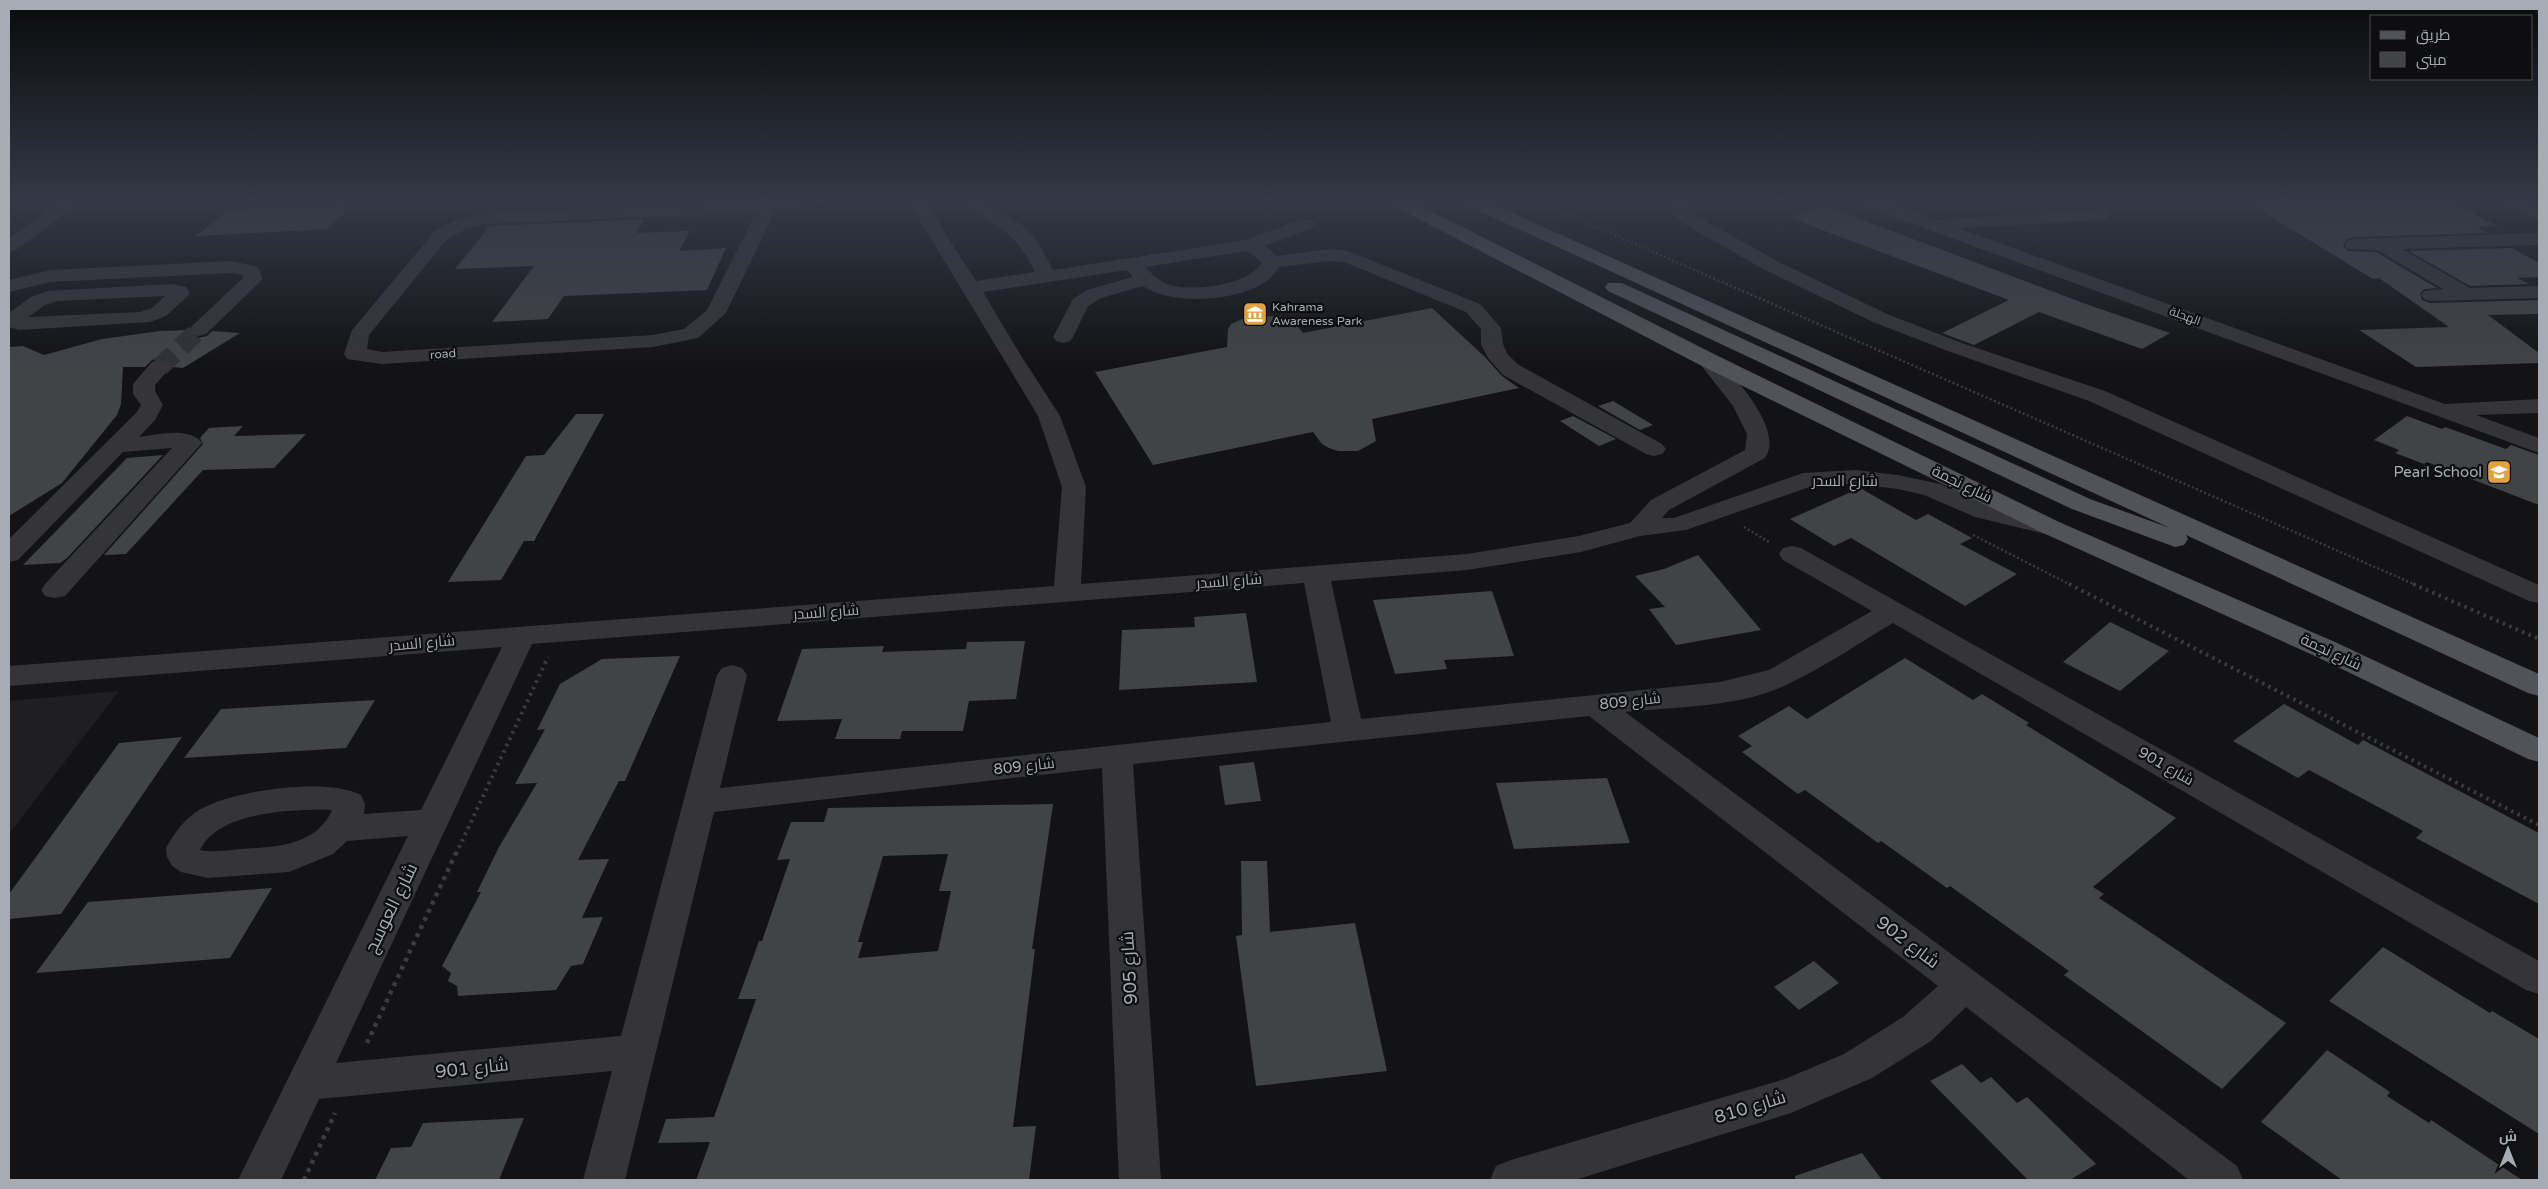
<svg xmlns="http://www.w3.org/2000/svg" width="2548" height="1189" font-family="'Varela Round',Cairo,sans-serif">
	<rect width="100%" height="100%" fill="#131315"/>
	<path fill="#1f1f21" d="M119,691L9,834V701Z"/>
	<path fill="#424347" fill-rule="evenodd" d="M2242,199H2447L2497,226L2477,227L2487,233L2354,237L2346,239L2343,246L2347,251L2376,252L2437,288L2424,289L2420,294L2422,300L2430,303L2539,300V314L2488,315L2539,353V363L2416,367L2359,330L2449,327L2379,278L2373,279Z
		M352,205L327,229L196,236L228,210Z
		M1823,205L2086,304L2170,333L2142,349L2039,312L1974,345L1963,341L1942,333L2009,300L1790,218Z
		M644,219L636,233L690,231L679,251L726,248L707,290L564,296L548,319L492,322L534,266L455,269L490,226Z
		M2512,248L2539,263V277L2517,278L2529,284L2470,286L2409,251Z
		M1432,308L1485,357L1502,376L1519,388L1372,419L1376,441L1358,451H1338L1329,448L1322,444L1313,432L1153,465L1095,372L1227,347L1228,329L1231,324L1247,317L1279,316L1295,323L1303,333Z
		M187,330L190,335L198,338L207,336L212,331L240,333L183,368L173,367L170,361L160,358L152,360L145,367H123L121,404L117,415L62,483L9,516V347L23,346L44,355L102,339L160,331Z
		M1613,401L1653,425L1640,430L1598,406Z
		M576,414H604L534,541H524L501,580L448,582L526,456L544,455Z
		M1573,416L1616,439L1599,446L1560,421Z
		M2407,416L2442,429L2445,427L2506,449L2511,445L2539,455V505L2427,462L2424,464L2395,453L2399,450L2374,440Z
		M243,426L234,436L306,434L274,468L203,470L126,554L104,555L203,444L200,438L209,428Z
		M163,455L67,558L60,563L23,565L127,458Z
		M1860,488L1916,520L1928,514L1972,538L1960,544L2017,574L1965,606L1851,538L1834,546L1790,519Z
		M1698,555L1761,630L1676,645L1649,609L1665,607L1635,576L1664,569Z
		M1492,591L1514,656L1444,660L1447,669L1395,674L1373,600Z
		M1246,613L1257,682L1119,690L1122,630L1195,627L1194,617Z
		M2110,622L2169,651L2120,691L2063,662Z
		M1025,641L1016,699L969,701L963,731H902L900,739H835L842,719L777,721L802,649L884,646L882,652L966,649L967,642Z
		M680,656L625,781H619L578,860L609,859L582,918L603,917L583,964L571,966L556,990L458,996L457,986L448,981L451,973L442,966L481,892H477L499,847L537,783L515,784L545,729L537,730L560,684L602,659Z
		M1905,658L1973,700L1982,694L2029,723L2026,725L2176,818L2093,887L2104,894L2099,898L2286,1023L2222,1089L2064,975L2069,971L1950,886L1947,888L1881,841L1878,843L1805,790L1798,794L1742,752L1752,746L1738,736L1789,706L1807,719Z
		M375,700L346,748L184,758L221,709Z
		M2284,704L2358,745L2363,740L2539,833V904L2416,838L2423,831L2309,770L2298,778L2233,741Z
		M182,737L61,914L9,919V894L119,743Z
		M1254,762L1261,801L1225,805L1219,766Z
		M1607,778L1630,843L1514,849L1496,783Z
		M1053,804L1032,949H1035L1013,1127L1036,1126L1029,1180H696L710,1142L658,1143L666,1119L714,1117L756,999H738L759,941H762L790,859L777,860L791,822H824L828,808ZM948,854L939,891H951L938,951L858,958L863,942H858L883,856Z
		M1241,861H1267L1270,932L1355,923L1387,1071L1256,1086L1236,936L1242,935Z
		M272,888L230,958L36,973L88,902Z
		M2383,947L2490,1013L2492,1011L2539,1039V1134L2329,1001Z
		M1814,961L1839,983L1799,1010L1774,987Z
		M2327,1050L2390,1092L2387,1096L2429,1123L2431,1120L2522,1180H2342L2261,1122Z
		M1962,1064L1981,1083L1991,1077L2017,1103L2027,1097L2096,1164L2070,1180H2028L1930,1081Z
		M524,1118L499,1180H375L391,1148L411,1147L423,1123Z
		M1862,1153L1882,1180H1796L1795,1176Z"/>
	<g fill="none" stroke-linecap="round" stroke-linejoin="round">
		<path stroke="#303135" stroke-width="19" stroke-dasharray="19 10" stroke-linecap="butt" d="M160,367L199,330"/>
		<path stroke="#3b3c40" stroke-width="2.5" stroke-dasharray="2 2.5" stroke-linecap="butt" d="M1532,199L2416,585
			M1744,527L1769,542
			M1973,535L2071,585"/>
		<path stroke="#3b3c40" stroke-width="4" stroke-dasharray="2.5 4.5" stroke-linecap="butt" d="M2069,584L2539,825
			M2413,584L2539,639
			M456,854L548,657"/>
		<path stroke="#3b3c40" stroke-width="4.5" stroke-dasharray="4 5" stroke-linecap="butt" d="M367,1043L456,853
			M304,1180L335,1113"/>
		<path fill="#353539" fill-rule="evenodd" d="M65,199H85L16,250L9,252V238Z
			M789,199H831L828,203L822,204L775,211L726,313L698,338L653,347L382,364L347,359L344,354L352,330L435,231L454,221L483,214L768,202ZM756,213L707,310L684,329L653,335L382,352L367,349L369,335L447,239L466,229L483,224Z
			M907,199H923L976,281L1035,272C1013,229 999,226 959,203L957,199H977L1021,224L1038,242L1053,270L1246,240L1300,220H1312L1315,224L1312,228L1265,246L1277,256L1329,249L1348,251L1480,304L1501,328L1503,344L1508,355L1519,365L1662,444L1666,449L1662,454L1654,456L1646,454L1503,375L1488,358L1481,344V329L1466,312L1344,262L1329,261L1279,267C1261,302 1173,308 1143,286L1101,298L1088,306L1073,337L1070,341L1063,343L1056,341L1053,337L1073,299L1087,290L1133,277L1127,270L983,292L1020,354L1060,416L1086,487L1081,584L1467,554L1579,536L1630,523L1651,500L1745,450L1747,434L1733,406L1697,360L1700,355L1708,354L1716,355C1733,377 1785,429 1765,458L1669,510L1662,518H1674L1803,473L1855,470L1898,475L1940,484L1992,506L2058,522L2062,527L2058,532L2049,535L1975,517L1924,495L1898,489L1855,484L1815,485L1686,530L1640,536L1581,552L1467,570L1331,581L1361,719L1720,682L1769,670L1872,611L1783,560L1779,554L1783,548L1792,546L1801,548L2539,961V994L2526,990L1893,623C1859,643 1826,666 1790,683C1742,708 1679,706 1625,712L2237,1166L2243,1180H2189L1966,1007L1931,1041L1872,1078L1791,1113L1575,1180H1490L1496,1166L1511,1160L1785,1079L1844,1054L1903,1017L1938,986L1589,716L1133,764L1161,1180H1119L1102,768L714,812L625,1180H583L612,1071L319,1099L281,1180H238L408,836L347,841L333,854L289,872L208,878L181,872L172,866L167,857L166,848C175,832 185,818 201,809C234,790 328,777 361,795L365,804L364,814L421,810L502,647L9,686V666L1054,586L1062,487L1038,416ZM1247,251L1262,262C1251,285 1193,292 1170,285C1160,282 1152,274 1145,267ZM1304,583L1331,722L720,788L747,675L742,668L732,665L722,668L717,675L621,1036L336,1063L532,644ZM332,810C316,847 273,847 240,849C227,850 213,853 200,850C219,811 294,809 332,810Z
			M1673,199H1689L1685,207L1688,211L1777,261L1887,314L1962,343L2105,391L2539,585V603L2529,601L2089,401L1948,351L1873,322L1763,269L1676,219L1667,207Z
			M1853,199H1877L1935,220L2102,210L2108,211L2111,215L2108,219L2102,220L1958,228L2445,404L2539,399V413L2476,415L2539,438V453L1856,203Z
			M2494,199H2516L2539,209V221L2497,203Z
			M2539,233V245L2402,249L2470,288L2539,286V298L2431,301L2424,299L2421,295L2424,291L2443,289L2377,250L2347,249L2345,245L2347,241L2354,239Z
			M232,261L258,267L263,279L206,334L199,336L192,334L189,330L192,326L243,278L242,275L232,273L51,282L9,292V280L51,270Z
			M173,284L186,287L190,294L166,316L150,322L19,330L9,327V313L31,297L48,291ZM165,296L152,308L140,312L28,317L45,305L57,301Z
			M160,360L168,362L171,367L155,385V391L163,405L155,420L139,437C156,435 190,426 202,443L65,596L55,598L45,596L41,590L45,584L172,448L123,452L18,560L9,562V539L137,412L141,405L133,394V384L152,362Z"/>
		<path fill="#515358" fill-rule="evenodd" d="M1385,199H1407L1716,355L2059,522L2335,642L2539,738V762L2528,759L2315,656L2041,532L1700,365L1388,203Z
			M1459,199H1481L2539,674V696L2528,693L2186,535L2188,539L2184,545L2175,547L2072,509L1608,291L1605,287L1608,283H1622L2090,499L2170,528L1462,203Z"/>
	</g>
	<linearGradient id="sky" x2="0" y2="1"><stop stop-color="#0a0a0c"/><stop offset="0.55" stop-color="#333946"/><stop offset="1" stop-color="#333946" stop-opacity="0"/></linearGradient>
	<rect width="2548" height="365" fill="url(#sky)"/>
	<defs>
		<symbol id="museum-square" viewBox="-11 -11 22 22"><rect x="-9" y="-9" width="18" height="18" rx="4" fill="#e0a340" stroke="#0e0e10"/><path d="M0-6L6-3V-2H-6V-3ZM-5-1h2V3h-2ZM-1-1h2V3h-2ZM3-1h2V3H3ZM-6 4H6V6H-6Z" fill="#fff"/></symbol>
		<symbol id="school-square" viewBox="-11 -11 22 22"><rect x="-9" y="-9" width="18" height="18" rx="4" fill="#e0a340" stroke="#0e0e10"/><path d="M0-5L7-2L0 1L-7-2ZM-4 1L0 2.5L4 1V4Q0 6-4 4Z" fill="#fff"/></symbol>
	</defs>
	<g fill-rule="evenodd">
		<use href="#museum-square" x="1241" y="300" width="28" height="28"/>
		<use href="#school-square" x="2485" y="458" width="28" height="28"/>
	</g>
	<g text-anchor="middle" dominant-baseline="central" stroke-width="4.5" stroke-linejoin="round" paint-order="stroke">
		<g font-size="12" fill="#a6abb4" stroke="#0e0e10" text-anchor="start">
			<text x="1272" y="307">Kahrama<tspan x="1272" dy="14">Awareness Park</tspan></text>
		</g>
		<g font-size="12" fill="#a6abb4" stroke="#0e0e10">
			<text transform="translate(2185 316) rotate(20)">الهجلة</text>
			<text transform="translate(443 354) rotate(-4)">road</text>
		</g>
		<g font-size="15" fill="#a6abb4" stroke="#0e0e10" text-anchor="end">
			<text x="2482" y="472">Pearl School</text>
		</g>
		<g font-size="15" fill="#a6abb4" stroke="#0e0e10">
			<text x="1845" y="481">شارع السدر</text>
			<text transform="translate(1962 484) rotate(26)">شارع نجمة</text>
			<text transform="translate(1229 581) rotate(-4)">شارع السدر</text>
			<text transform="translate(826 612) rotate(-4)">شارع السدر</text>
			<text transform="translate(422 643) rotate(-5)">شارع السدر</text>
			<text transform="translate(2331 652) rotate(25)">شارع نجمة</text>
			<text transform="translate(1630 701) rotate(-6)">شارع 809</text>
			<text transform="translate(1024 766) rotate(-6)">شارع 809</text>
			<text transform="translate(2166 766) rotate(30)">شارع 901</text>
		</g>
		<g font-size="18" fill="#a6abb4" stroke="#0e0e10">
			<text transform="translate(391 908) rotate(-64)">شارع العوسج</text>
			<text transform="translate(1908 942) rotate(37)">شارع 902</text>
			<text transform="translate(1129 968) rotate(-93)">شارع 905</text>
			<text transform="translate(472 1068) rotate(-6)">شارع 901</text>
			<text transform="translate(1750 1107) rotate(-17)">شارع 810</text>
		</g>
	</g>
	<rect width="2548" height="1189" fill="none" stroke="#a6abb4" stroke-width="20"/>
	<rect x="2370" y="15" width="162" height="65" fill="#0e0e10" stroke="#4b4d52"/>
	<rect x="2380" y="31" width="25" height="8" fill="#515358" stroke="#4b4d52"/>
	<text x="2416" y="40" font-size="15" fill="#a6abb4">طريق</text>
	<rect x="2380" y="52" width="25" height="15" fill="#424347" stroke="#4b4d52"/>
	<text x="2416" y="65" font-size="15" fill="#a6abb4">مبنى</text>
	<g transform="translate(2508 1149)" stroke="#0e0e10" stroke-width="4" paint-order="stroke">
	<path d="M0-4L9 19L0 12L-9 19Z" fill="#a6abb4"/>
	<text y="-8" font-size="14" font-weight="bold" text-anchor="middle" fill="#a6abb4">ش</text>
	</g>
</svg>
